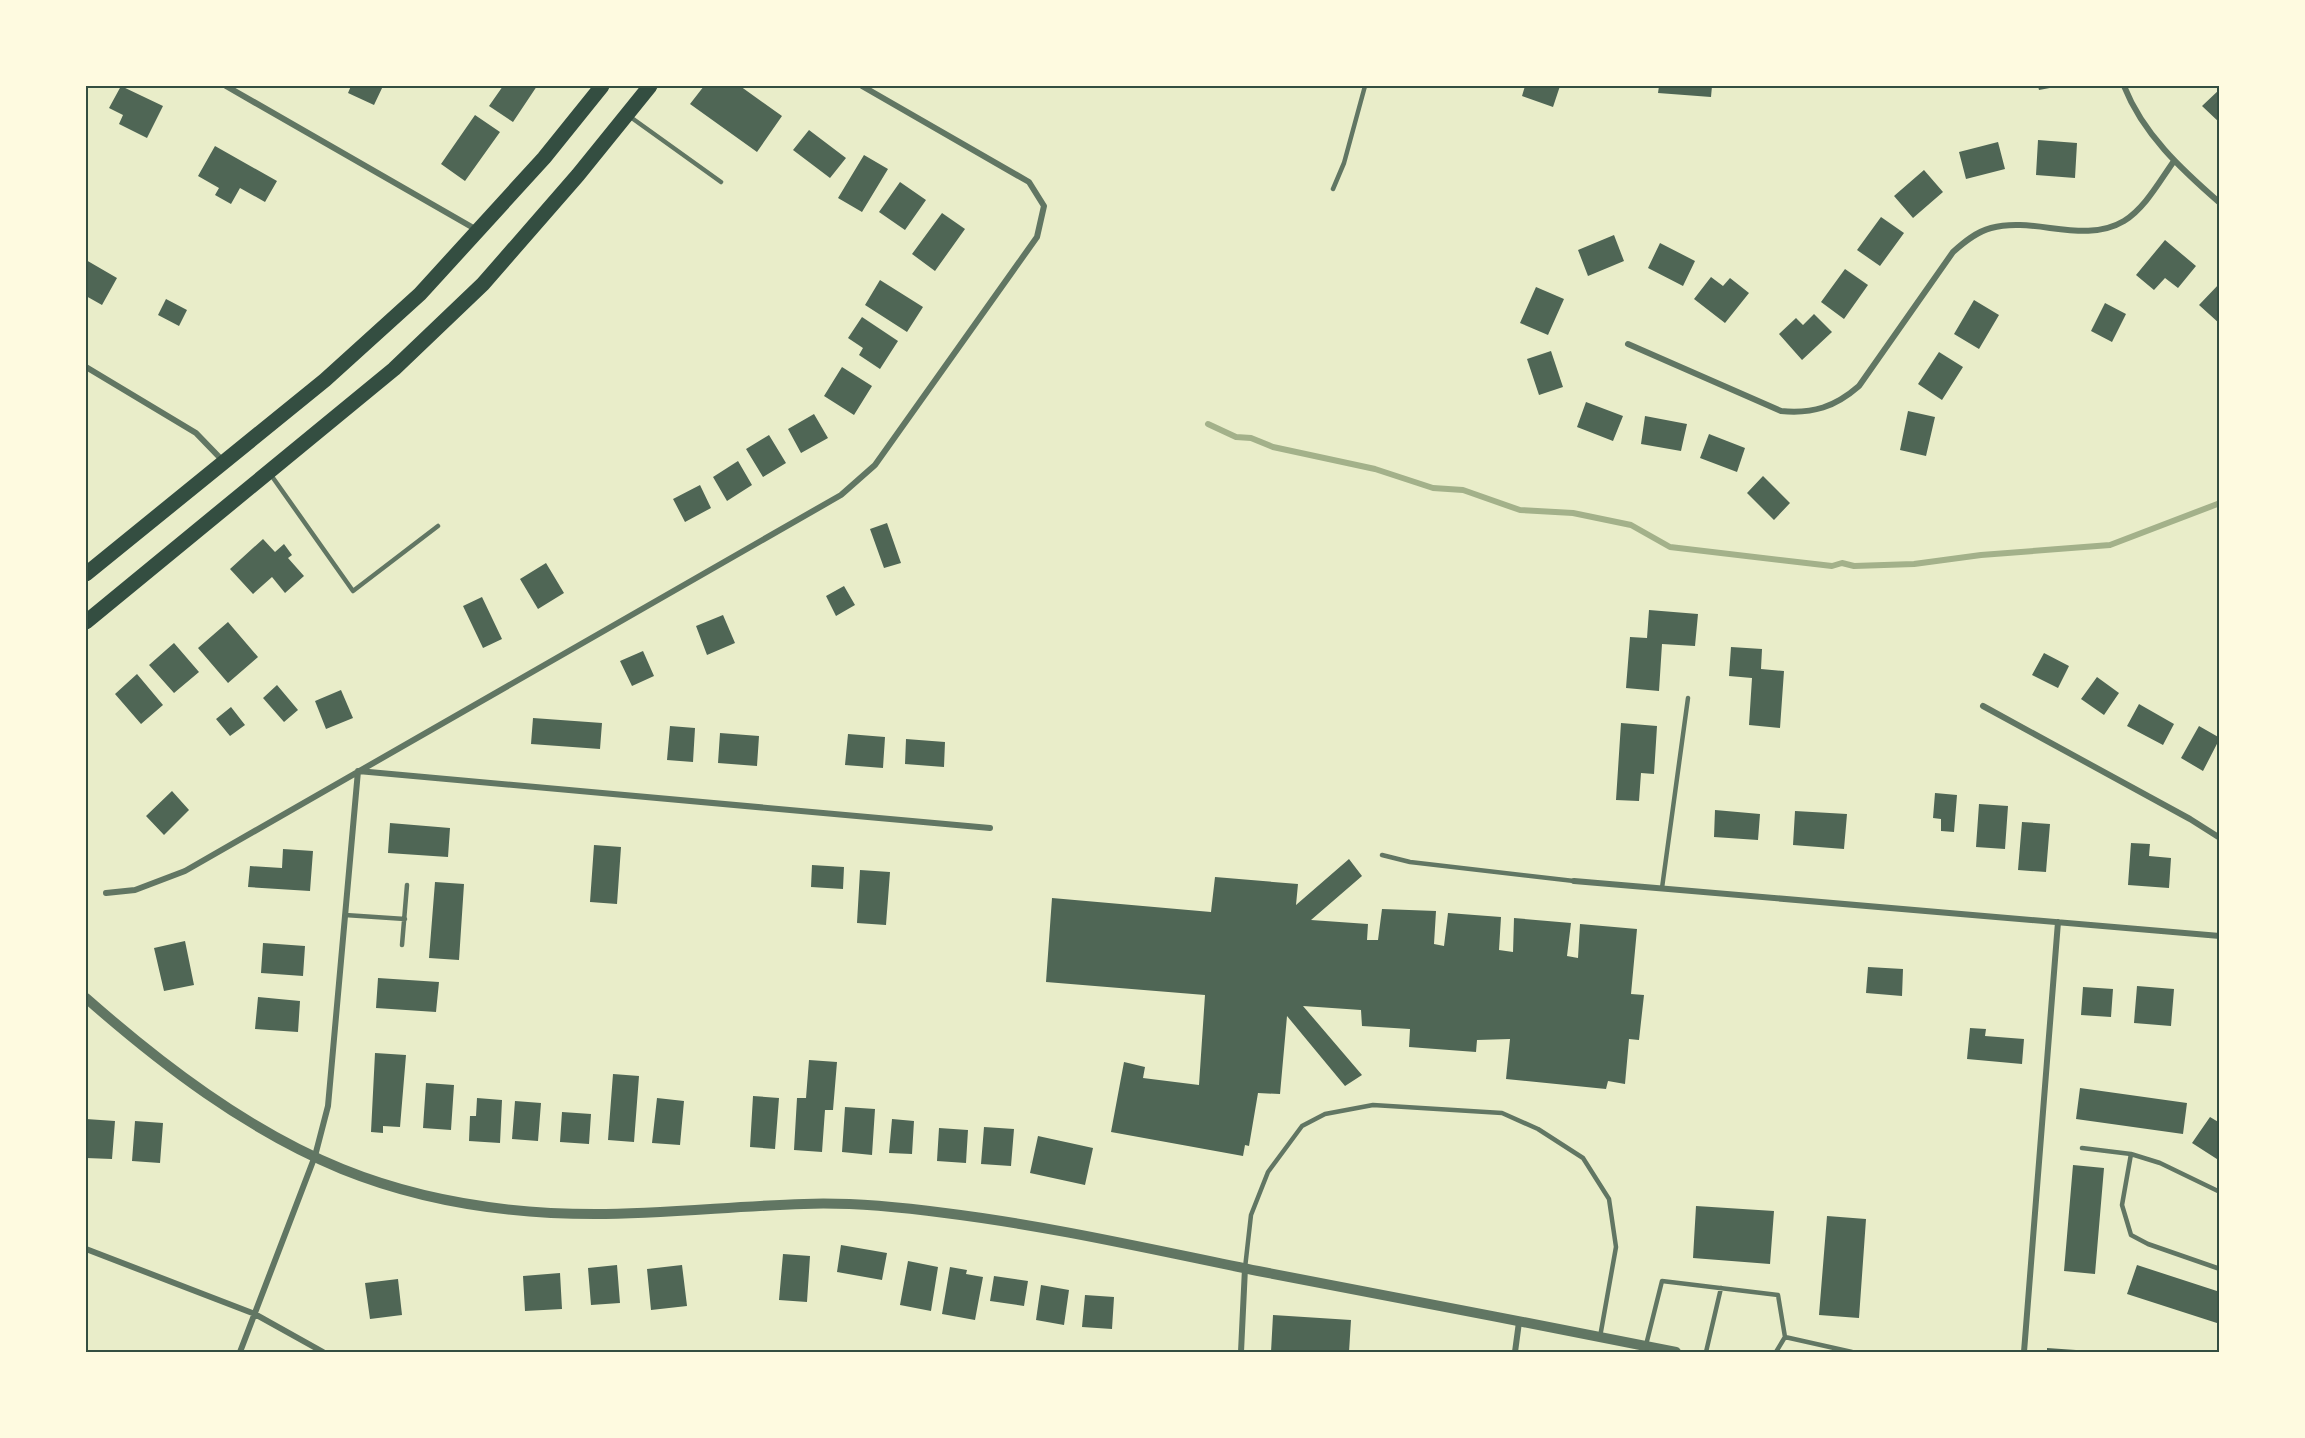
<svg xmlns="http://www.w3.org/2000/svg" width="2305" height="1438" font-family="Figtree,sans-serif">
	<rect width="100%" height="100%" fill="#e9edc9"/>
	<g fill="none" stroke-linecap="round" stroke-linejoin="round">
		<path stroke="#a3b18a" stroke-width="6" d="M1208,424L1236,437L1251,438L1273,447L1375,469L1433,488L1463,490L1520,510L1573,513L1631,525L1670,547L1832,566L1842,563L1854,566L1914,564L1981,555L2110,545L2220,503"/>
	</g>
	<path fill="#4f6655" d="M121,86L163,106L147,138L119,124L123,115L109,108Z
		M351,86H383L374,105L348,93Z
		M503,86H537L513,122L489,106Z
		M704,86H740L782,116L757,152L690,104Z
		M1525,86H1560L1553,107L1522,96Z
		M1659,86H1712L1711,97L1658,93Z
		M2038,86H2055V87L2039,90Z
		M2220,89V123L2202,106Z
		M475,115L500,132L465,181L441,164Z
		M809,130L846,158L830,178L793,150Z
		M2038,140L2077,143L2075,178L2036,175Z
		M1998,142L2005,169L1966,179L1959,152Z
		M215,146L277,181L265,202L240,188L231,204L215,195L219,188L198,176Z
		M864,155L888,169L862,212L838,198Z
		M1924,170L1943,192L1913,218L1894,196Z
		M900,182L926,200L905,230L879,212Z
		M942,213L965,229L935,271L912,254Z
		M1881,217L1904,233L1880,266L1857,250Z
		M1614,235L1624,261L1588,276L1578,250Z
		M2165,240L2196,266L2178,288L2165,278L2154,290L2136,275Z
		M1660,243L1695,261L1683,286L1648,268Z
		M86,260L117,278L102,305L86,296Z
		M1845,269L1868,285L1844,319L1821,302Z
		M1711,277L1723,286L1730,278L1749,293L1725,323L1694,299Z
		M880,280L923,307L907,332L865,305Z
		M2220,283V324L2199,305Z
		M1536,287L1564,299L1548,335L1520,323Z
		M166,299L187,310L179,326L158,315Z
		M1974,300L1999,315L1979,349L1954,334Z
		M2105,303L2126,314L2112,342L2091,331Z
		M1814,314L1832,332L1802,360L1779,334L1796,318L1803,325Z
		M862,317L898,341L880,369L859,355L863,348L848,338Z
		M1551,351L1563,387L1539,395L1527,359Z
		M1939,352L1963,367L1942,400L1918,384Z
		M842,367L872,386L854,415L824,396Z
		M1586,402L1623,416L1613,441L1577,427Z
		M1908,411L1935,417L1926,456L1900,450Z
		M814,414L828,438L801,453L788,429Z
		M1645,416L1687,424L1681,451L1641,444Z
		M1709,434L1745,448L1737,472L1700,458Z
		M769,435L786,463L763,477L746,449Z
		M738,461L752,485L727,501L713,477Z
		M1763,476L1790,503L1774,520L1747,493Z
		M700,485L711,508L685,522L673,499Z
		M887,523L901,563L884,568L870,529Z
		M263,539L275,552L284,544L292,555L288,558L304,576L285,593L272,577L253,594L230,569Z
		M546,563L564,593L538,609L520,579Z
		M844,586L855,605L836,616L826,596Z
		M482,597L502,639L483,648L463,606Z
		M1649,610L1698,614L1695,646L1662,644L1659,691L1626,688L1630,637L1647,638Z
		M723,615L735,643L707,655L696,626Z
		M228,622L258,657L228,683L198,648Z
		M174,643L199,672L174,693L149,665Z
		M1731,647L1762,649L1761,669L1784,671L1780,728L1749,725L1752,678L1729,676Z
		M643,651L654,676L632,686L620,661Z
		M2044,653L2069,666L2058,688L2032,675Z
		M137,674L163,705L141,724L115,694Z
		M2097,677L2119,693L2104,715L2081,699Z
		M277,685L298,710L284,722L263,698Z
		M341,690L353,718L326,729L315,701Z
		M2139,704L2174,724L2163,745L2127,726Z
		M231,707L245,725L230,736L216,719Z
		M533,718L602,723L600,749L531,744Z
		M1621,723L1657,726L1654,774L1641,773L1639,801L1616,800Z
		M670,726L695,728L693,762L667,760Z
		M2199,726L2220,738L2203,771L2181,758Z
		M720,733L759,736L757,766L718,763Z
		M848,734L885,737L883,768L845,765Z
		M906,739L945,742L944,767L905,764Z
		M172,791L189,810L164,835L146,816Z
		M1935,793L1957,795L1954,832L1941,831V819L1933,818Z
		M1979,804L2008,806L2005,849L1976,847Z
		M1715,810L1760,814L1758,840L1714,837Z
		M1795,811L1847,814L1844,849L1793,845Z
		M2022,822L2050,824L2046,872L2018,870Z
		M390,823L450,828L448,857L388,853Z
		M2131,843L2150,844L2149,856L2171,858L2169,888L2128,885Z
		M594,845L621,847L617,904L590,902Z
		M283,849L313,851L310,891L248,887L250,866L282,868Z
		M1349,859L1362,876L1311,920L1368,924L1367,940H1378L1382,909L1436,911L1434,944L1444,946L1448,913L1501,917L1499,950L1513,952L1514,918L1571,923L1567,956L1578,958L1580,924L1637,929L1631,994L1644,995L1639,1040L1629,1039L1625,1084L1608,1081L1606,1089L1506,1079L1510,1039L1477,1040L1476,1052L1409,1047L1410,1029L1362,1026L1361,1010L1303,1006L1362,1075L1345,1086L1287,1016L1280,1094L1258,1093L1249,1146L1245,1145L1243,1156L1111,1132L1124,1062L1145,1067L1143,1078L1199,1085L1205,995L1046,982L1052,898L1211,912L1215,877L1298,884L1296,905Z
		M812,865L844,867L843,889L811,887Z
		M860,870L890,872L886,925L857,923Z
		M435,882L464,884L459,960L429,958Z
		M185,941L194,985L164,991L154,948Z
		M263,943L305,946L303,976L261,973Z
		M1868,967L1903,969L1902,996L1866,993Z
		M378,978L439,982L436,1012L376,1008Z
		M2137,986L2174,989L2171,1026L2134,1023Z
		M2083,987L2113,989L2111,1017L2081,1015Z
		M258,997L300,1001L298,1032L255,1029Z
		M1970,1028L1986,1029L1985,1036L2024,1039L2022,1064L1967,1059Z
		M375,1053L406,1055L400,1127L383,1126V1133L371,1132Z
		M809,1060L837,1062L833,1110H825L822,1152L794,1150L797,1098H806Z
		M613,1074L639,1076L634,1142L608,1140Z
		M426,1083L454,1085L451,1130L423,1128Z
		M2080,1088L2187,1103L2183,1134L2076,1119Z
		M753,1096L779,1098L775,1149L750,1147Z
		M477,1098L502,1100L500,1143L469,1141L470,1116H476Z
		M657,1098L684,1101L680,1145L652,1143Z
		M515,1101L541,1103L538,1141L512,1139Z
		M845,1107L875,1109L872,1155L842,1152Z
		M562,1112L591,1114L589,1144L560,1142Z
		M2210,1117L2220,1123V1161L2192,1143Z
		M86,1119L115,1121L112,1159L86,1158Z
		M892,1119L914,1121L912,1154L889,1153Z
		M135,1121L163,1123L160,1163L132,1161Z
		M984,1127L1014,1129L1011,1166L981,1164Z
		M939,1128L968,1130L966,1163L937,1161Z
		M1038,1136L1093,1148L1085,1185L1030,1173Z
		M2073,1165L2104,1168L2095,1274L2064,1271Z
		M1696,1206L1774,1211L1770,1264L1693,1258Z
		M1827,1216L1866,1219L1859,1318L1819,1315Z
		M841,1245L887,1253L882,1280L837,1272Z
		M783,1254L810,1256L807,1302L779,1300Z
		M908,1261L938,1267L931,1311L900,1305Z
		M617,1265L620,1303L591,1305L588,1268Z
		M682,1265L687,1306L651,1310L647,1269Z
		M2137,1265L2220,1292V1324L2127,1294Z
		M950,1267L967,1270L966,1274L983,1277L975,1320L942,1314Z
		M560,1273L562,1309L525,1311L523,1276Z
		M994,1276L1028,1281L1024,1306L990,1301Z
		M398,1279L402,1315L370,1319L365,1283Z
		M1041,1285L1069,1290L1064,1325L1036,1320Z
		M1085,1295L1114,1297L1112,1329L1082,1327Z
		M1273,1315L1351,1320L1349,1352H1271Z
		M2047,1348L2076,1350V1352H2047Z"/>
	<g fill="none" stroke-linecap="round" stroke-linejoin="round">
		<path stroke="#617663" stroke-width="4.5" d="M629,116L721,182
			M1333,189L1344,163L1365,86
			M271,475L353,591L438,526
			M1382,855L1410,862L1574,881
			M1662,888L1688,698
			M345,915L405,919
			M402,945L407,885
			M2082,1148L2131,1154L2160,1163L2220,1192
			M2131,1154L2122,1205L2131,1235L2148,1244L2220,1269
			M1245,1268L1251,1215L1268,1172L1302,1126L1325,1114L1373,1105L1502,1113L1538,1129L1583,1158L1609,1199L1616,1247L1600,1337
			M1646,1345L1662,1281L1778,1295L1785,1337
			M1706,1352L1721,1288
			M1776,1352L1785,1337L1852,1352"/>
		<path stroke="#617663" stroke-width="6" d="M226,86L477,230
			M2124,86C2143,134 2181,169 2220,203
			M1628,344L1781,411C1813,414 1835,407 1859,386L1953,252C1964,242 1976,232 1991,228C2034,216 2084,245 2124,221C2145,208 2159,182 2174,161
			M86,367L196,433L224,462
			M1983,706L2190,819L2220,838
			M1574,881L2220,936
			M106,893L135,890L185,871L841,495L875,465L1037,237L1044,206L1029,182L862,86
			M86,1249L255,1314L323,1352
			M240,1352L315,1156L328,1106L358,771L990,828
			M1241,1352L1245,1268
			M1515,1352L1519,1322
			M2024,1352L2058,922"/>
		<path stroke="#617663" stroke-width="10" d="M86,998C161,1064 247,1130 342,1169C421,1201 509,1214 595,1214C665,1214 734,1206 804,1204C851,1202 899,1207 945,1213C1050,1226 1154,1250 1258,1271C1397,1298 1537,1324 1676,1352"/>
		<path stroke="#344e41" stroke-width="15" d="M86,574L325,380L420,294L544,158L602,86
			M86,622L394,369L483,284L578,175L650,86"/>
	</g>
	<rect width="2305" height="1438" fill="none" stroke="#fefae0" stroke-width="174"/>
	<rect x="87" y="87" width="2131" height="1264" fill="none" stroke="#344e41" stroke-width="2"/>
</svg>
